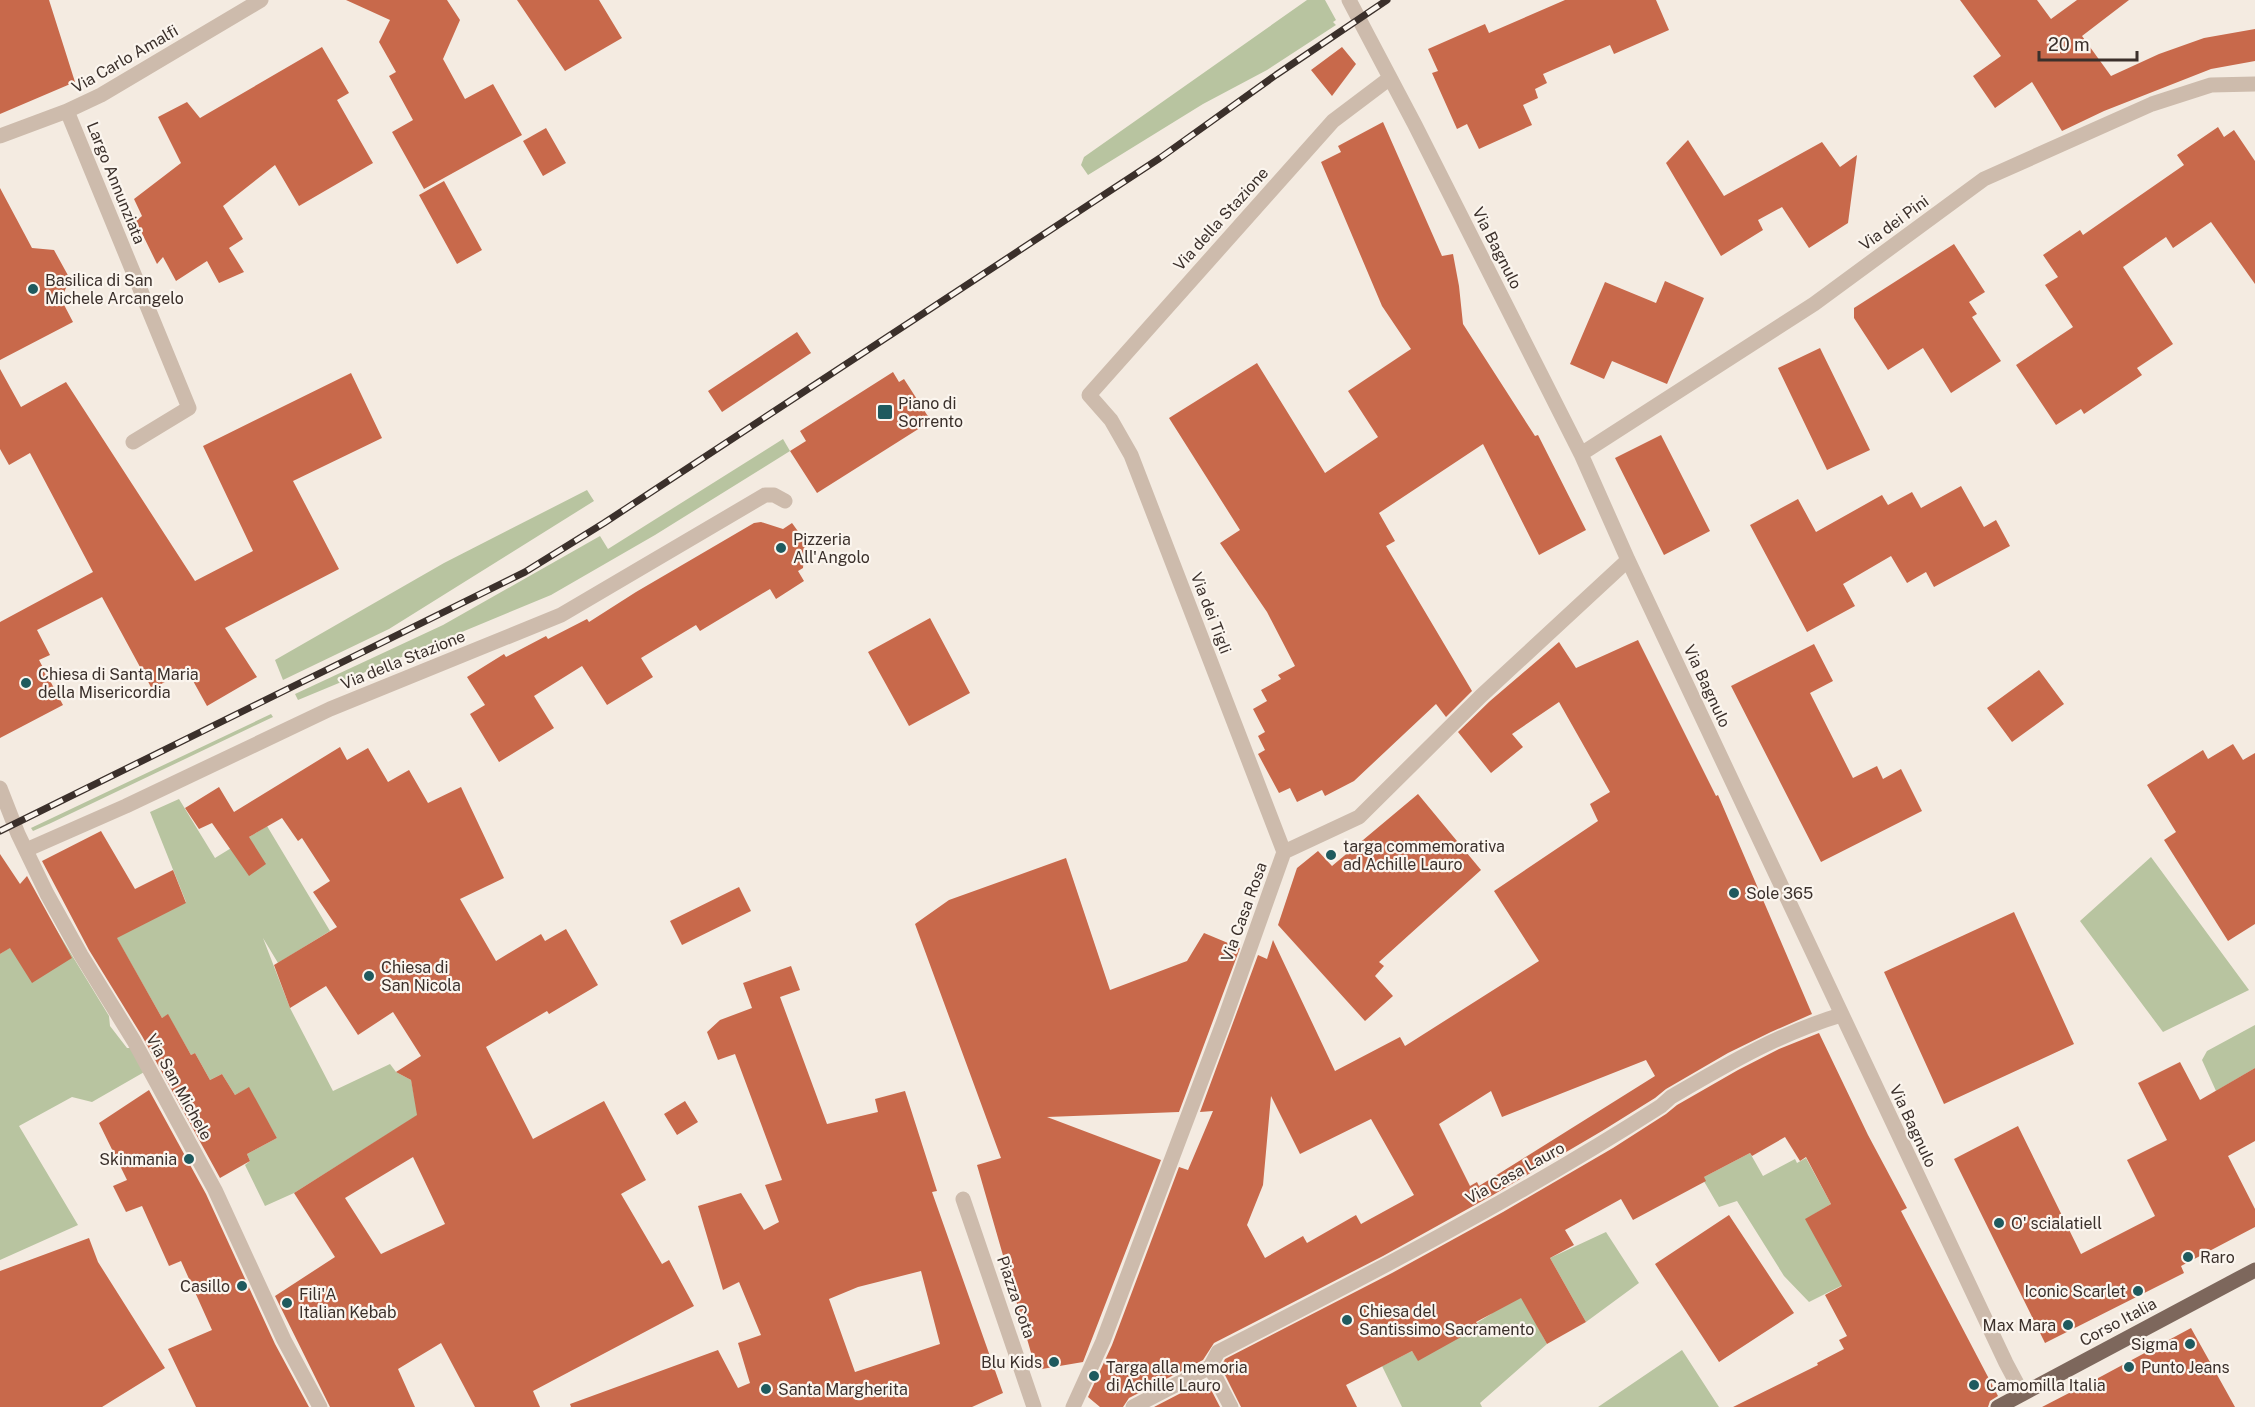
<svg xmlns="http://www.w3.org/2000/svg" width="2255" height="1407" font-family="'Public Sans',sans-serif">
	<rect width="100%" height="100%" fill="#f4ebe1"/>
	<path fill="#b8c4a0" d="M1307,0H1325L1336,20L1333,22L1336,25L1267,70L1203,104L1088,175L1081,165L1084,157Z
		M783,439L790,451L655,535L551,595L298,700L295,694L443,625L600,536L608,549Z
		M587,490L594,501L389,629L283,680L275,660L444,563Z
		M271,714L273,717L51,823L33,831L31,828Z
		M179,799L215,858L267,826L330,931L278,963L263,938L290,1008L333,1091L390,1064L396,1072L411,1080L418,1115L294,1193L265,1206L245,1165L250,1161L247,1154L277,1138L248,1088L235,1095L222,1074L210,1080L195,1053L191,1055L168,1015L162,1018L116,937L186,902L150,812Z
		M2151,857L2249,990L2163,1032L2080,921Z
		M51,921L109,1016L110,1026L127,1048H133L146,1071L92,1102L72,1097L19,1126L78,1225L0,1260V954Z
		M2255,1025V1068L2216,1091L2202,1060L2207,1051Z
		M1750,1153L1763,1176L1795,1159L1797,1163L1806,1158L1831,1204L1806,1219L1859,1277L1809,1302L1784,1276L1737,1201L1719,1207L1702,1178Z
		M1606,1232L1639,1283L1586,1322L1550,1258Z
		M1520,1271L1551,1327L1541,1333L1547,1344L1480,1403L1482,1407H1402L1382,1366L1412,1351L1418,1360L1491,1314Z
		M1682,1350L1719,1407H1598Z"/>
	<path fill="#c8694b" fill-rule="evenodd" d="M0,0H49L75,82L0,114Z
		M346,0H447L460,20L443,59L465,99L493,84L522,135L424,189L392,132L413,120L389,76L396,72L379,42L390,20Z
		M517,0H599L622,38L565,71Z
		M1565,0H1656L1669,30L1614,54L1610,45L1543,74L1547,83L1535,89L1538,98L1523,105L1532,125L1479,149L1467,124L1457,129L1432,73L1438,71L1428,49L1485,24L1489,33Z
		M1960,0H2037L2051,19L2077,0H2129L2082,36L2111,76L2159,54L2204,38L2255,29V61L2211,69L2104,111L2062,131L2032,82L1995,108L1973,76L2001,56Z
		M322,47L349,93L337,100L373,163L299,206L275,165L223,206L243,239L229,248L244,272L219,283L207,261L176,281L163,257L157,264L136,221L142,216L134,199L181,163L158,117L187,102L200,118Z
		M1342,47L1356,64L1332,96L1311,70Z
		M1383,122L1442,256L1453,254L1459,286L1463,324L1535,436L1538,435L1586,530L1539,555L1483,444L1379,513L1395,541L1386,546L1472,691L1446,717L1436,704L1354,781L1325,796L1322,790L1297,802L1290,788L1279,793L1258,754L1265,750L1258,736L1265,732L1253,709L1267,701L1261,690L1281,679L1278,675L1295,666L1267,612L1220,543L1240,530L1169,418L1257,363L1325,473L1378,437L1348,391L1411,349L1382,306L1321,162L1341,152L1338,146Z
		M2218,127L2224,137L2234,130L2255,161V284L2211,222L2173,248L2166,237L2123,267L2173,344L2137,368L2142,375L2084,414L2081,409L2056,425L2016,365L2073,327L2045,285L2058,277L2043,255L2080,230L2083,235L2184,165L2177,155Z
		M546,128L566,163L543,176L523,141Z
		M1688,140L1724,196L1822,142L1840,167L1857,155L1848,223L1809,248L1782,207L1758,220L1763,230L1721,256L1666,163Z
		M444,181L482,250L457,264L419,195Z
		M0,188L32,248L54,250L70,279L61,299L73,322L0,360Z
		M1954,244L1985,292L1969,302L1977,314L1972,317L2001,361L1951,393L1923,348L1888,370L1854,318V308Z
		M1665,281L1704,298L1667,384L1612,361L1604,379L1570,364L1605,282L1656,303Z
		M797,332L811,353L722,412L708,391Z
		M1820,348L1870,450L1827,470L1778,368Z
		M0,369L21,407L66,382L195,581L253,551L203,446L351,373L382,438L293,481L339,569L225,628L257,677L207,706L187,670L152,689L102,597L37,630L50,655L39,660L63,705L0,738V622L93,572L30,453L9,465L0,449Z
		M893,372L899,382L904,379L931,421L817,493L790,451L806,441L800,431Z
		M1661,435L1710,531L1664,555L1615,458Z
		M1961,486L1984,527L1996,520L2010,546L1934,587L1926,572L1907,583L1891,556L1843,584L1855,606L1807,632L1750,525L1798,499L1816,532L1882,495L1888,505L1912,492L1921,508Z
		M761,522L783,529L792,523L805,541L803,568L798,571L804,581L776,599L770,589L700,631L696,625L641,658L653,677L607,705L582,666L534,696L554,728L499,762L470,714L485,705L467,677L504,654L506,657L546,636L548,639L587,619L589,622L636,592L754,523Z
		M930,618L970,693L909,726L868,652Z
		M1638,640L1716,796L1718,795L1812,1014L1771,1032L1728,1053L1666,1089L1655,1098L1602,1131L1493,1195L1383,1256L1214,1343L1203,1360L1129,1398L1123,1407H1100L1088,1397L1112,1345L1179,1167L1188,1170L1213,1111L1200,1112L1258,955L1267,959L1273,940L1335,1071L1400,1037L1405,1046L1539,961L1494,891L1598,821L1590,804L1610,792L1559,702L1512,734L1523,747L1491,773L1458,732L1490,701L1559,642L1576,668ZM1646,1060L1655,1076L1479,1186L1477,1182L1470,1186L1439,1124L1491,1091L1502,1117ZM1271,1096L1300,1154L1371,1119L1414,1195L1361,1224L1356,1215L1307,1243L1303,1236L1265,1258L1247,1225L1263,1185Z
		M1814,644L1833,681L1810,693L1853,778L1877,766L1883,779L1901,769L1922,811L1821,862L1731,686Z
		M2039,670L2064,704L2012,742L1987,708Z
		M2233,744L2243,760L2255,753V924L2228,941L2164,840L2176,832L2147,785L2203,750L2208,759Z
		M340,747L347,760L368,748L388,782L409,770L428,803L461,787L504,878L460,899L496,961L541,934L545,941L566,929L598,985L549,1014L547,1011L486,1047L533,1139L604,1101L646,1180L621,1194L662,1264L669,1260L694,1306L533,1391L540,1407H475L441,1343L398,1369L415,1407H330L275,1296L335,1257L294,1193L417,1115L411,1080L396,1072L421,1056L393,1012L358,1035L326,986L290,1008L274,965L337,927L313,892L330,881L302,838L298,841L282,818L249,837L266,864L249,876L212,823L199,829L185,808L219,787L234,812ZM413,1157L445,1224L381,1254L345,1198Z
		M1418,794L1481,870L1379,962L1384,966L1375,976L1393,996L1365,1021L1278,925L1297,868L1318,851L1332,866Z
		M101,831L135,889L173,870L186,903L117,938L162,1018L168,1014L191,1055L195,1053L210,1080L222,1074L235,1095L249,1087L277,1138L247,1154L250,1161L220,1178L142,1036L89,950L42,861Z
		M0,854L20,884L27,876L72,958L32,983L10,948L0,954Z
		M1066,858L1110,990L1187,961L1204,933L1240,948L1179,1112L1047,1117L1161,1160L1083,1362L1036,1370L977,1165L1001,1158L915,924L949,900Z
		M739,887L751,911L682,945L670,921Z
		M2014,912L2074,1044L1944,1104L1884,972Z
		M791,966L800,990L780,997L827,1124L878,1112L875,1099L905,1091L937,1191L932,1192L1003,1393L972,1407H571L570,1404L718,1350L738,1388L750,1383L738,1343L761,1335L739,1282L723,1290L698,1206L741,1193L764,1230L779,1222L765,1185L782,1180L735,1054L718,1060L707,1032L720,1020L752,1008L743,983ZM921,1271L940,1344L855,1372L829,1299L858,1287Z
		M1819,1033L1868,1135L1907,1208L1901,1211L1998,1396L1990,1401L1988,1407H1733L1818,1365L1817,1363L1844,1349L1839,1340L1847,1336L1825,1295L1842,1286L1805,1219L1831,1204L1806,1157L1800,1161L1785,1137L1752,1156L1750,1153L1704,1177L1706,1181L1633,1220L1621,1199L1565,1230L1574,1245L1550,1258L1586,1322L1547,1344L1521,1298L1476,1322L1479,1327L1418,1361L1412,1351L1346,1385L1357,1407H1241L1221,1367L1225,1359L1392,1273L1503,1212L1613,1148L1666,1114L1677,1105L1738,1070L1779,1049Z
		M2180,1062L2200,1100L2255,1068V1141L2228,1156L2255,1209V1227L2181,1266L2184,1273L2045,1343L1954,1159L2018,1126L2081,1254L2155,1216L2127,1160L2167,1140L2138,1083Z
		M149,1090L206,1194L275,1344L309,1407H196L168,1349L212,1330L181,1261L169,1266L142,1206L126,1212L113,1186L127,1180L99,1123Z
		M685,1101L698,1122L677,1135L664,1114Z
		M1729,1215L1794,1313L1719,1362L1655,1264Z
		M89,1238L98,1262L165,1368L102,1407H0V1271Z
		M2191,1328L2235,1407H2042L2102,1376Z
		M1206,1380L1220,1407H1154Z"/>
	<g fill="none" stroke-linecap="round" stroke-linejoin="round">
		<path stroke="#cdbbac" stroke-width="15" d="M1210,1367L1218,1352C1369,1275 1519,1197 1661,1106L1671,1097C1726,1065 1780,1033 1841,1015"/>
		<path stroke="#cdbbac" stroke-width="15" d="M1349,0L1415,125L1581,454L1628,560L2006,1363L2022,1393
			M67,111L189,408L133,442
			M0,136L67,111L101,95L261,0
			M1581,454L1814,304L1984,179L2152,104L2211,85L2255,84
			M0,788L18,834L47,894L81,955L134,1041L215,1190L284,1340L320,1407
			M26,850L126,806L330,709L561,615L765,495H774L785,501
			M1284,852L1131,455L1111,420L1089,395L1333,121L1390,78
			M963,1199L1034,1407
			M1073,1407L1103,1341L1225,1018L1284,852L1359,817L1481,696L1628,560
			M1133,1407L1210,1367L1231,1407"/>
		<path stroke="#7d675c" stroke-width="15" d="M1998,1407L2255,1270"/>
		<defs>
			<path id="rail" d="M0,831L525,572L604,523L1160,158L1276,75L1387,0"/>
		</defs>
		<use href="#rail" stroke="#3b302b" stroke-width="7"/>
		<use href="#rail" stroke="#fbf5ee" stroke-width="4.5" stroke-dasharray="14" stroke-linecap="butt"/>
	</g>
	<g fill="#1f5a5e" stroke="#fbf5ee" stroke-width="2">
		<circle cx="33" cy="289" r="6"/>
		<rect x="877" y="404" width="16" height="16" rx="3"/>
		<circle cx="781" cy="548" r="6"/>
		<circle cx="26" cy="683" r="6"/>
		<circle cx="1331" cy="855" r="6"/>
		<circle cx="1734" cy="893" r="6"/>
		<circle cx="369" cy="976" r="6"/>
		<circle cx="189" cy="1159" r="6"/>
		<circle cx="1999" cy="1223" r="6"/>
		<circle cx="2188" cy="1257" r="6"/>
		<circle cx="242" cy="1286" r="6"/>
		<circle cx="2138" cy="1291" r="6"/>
		<circle cx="287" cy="1303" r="6"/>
		<circle cx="1347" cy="1320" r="6"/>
		<circle cx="2068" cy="1325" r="6"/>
		<circle cx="2190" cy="1344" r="6"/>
		<circle cx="1054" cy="1362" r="6"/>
		<circle cx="2129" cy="1367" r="6"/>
		<circle cx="1094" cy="1376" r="6"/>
		<circle cx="1974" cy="1385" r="6"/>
		<circle cx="766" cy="1389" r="6"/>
	</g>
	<g text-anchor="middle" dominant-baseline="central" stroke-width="4.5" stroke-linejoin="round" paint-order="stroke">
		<g font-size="16" fill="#3b302b" stroke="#fbf5ee">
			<text transform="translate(125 59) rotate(-30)">Via Carlo Amalfi</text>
			<text transform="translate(116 183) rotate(68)">Largo Annunziata</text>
			<text transform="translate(1221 219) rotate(-48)">Via della Stazione</text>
			<text transform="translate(1894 223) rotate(-36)">Via dei Pini</text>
			<text transform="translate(1497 248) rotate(63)">Via Bagnulo</text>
			<text transform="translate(1211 613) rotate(69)">Via dei Tigli</text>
			<text transform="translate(403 660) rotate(-22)">Via della Stazione</text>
			<text transform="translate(1707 686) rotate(65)">Via Bagnulo</text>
			<text transform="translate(1244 912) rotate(-70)">Via Casa Rosa</text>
			<text transform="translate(179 1087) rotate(61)">Via San Michele</text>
			<text transform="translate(1913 1126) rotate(65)">Via Bagnulo</text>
			<text transform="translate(1515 1173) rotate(-29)">Via Casa Lauro</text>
			<text transform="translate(1016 1297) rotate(71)">Piazza Cota</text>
			<text transform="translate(2118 1322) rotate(-28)">Corso Italia</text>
		</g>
		<g font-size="16" fill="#3b302b" stroke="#fbf5ee" text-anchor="start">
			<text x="45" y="280">Basilica di San<tspan x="45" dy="18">Michele Arcangelo</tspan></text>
			<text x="898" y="403">Piano di<tspan x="898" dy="18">Sorrento</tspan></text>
			<text x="793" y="539">Pizzeria<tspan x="793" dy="18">All'Angolo</tspan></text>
			<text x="38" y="674">Chiesa di Santa Maria<tspan x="38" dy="18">della Misericordia</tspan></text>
			<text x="1343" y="846">targa commemorativa<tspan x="1343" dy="18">ad Achille Lauro</tspan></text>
			<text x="1746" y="893">Sole 365</text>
			<text x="381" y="967">Chiesa di<tspan x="381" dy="18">San Nicola</tspan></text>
			<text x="177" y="1159" text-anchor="end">Skinmania</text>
			<text x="2011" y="1223">O' scialatiell</text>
			<text x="2200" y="1257">Raro</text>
			<text x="230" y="1286" text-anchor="end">Casillo</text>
			<text x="2126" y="1291" text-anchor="end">Iconic Scarlet</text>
			<text x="299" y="1294">Fili'A<tspan x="299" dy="18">Italian Kebab</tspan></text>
			<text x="1359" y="1311">Chiesa del<tspan x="1359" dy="18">Santissimo Sacramento</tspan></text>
			<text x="2056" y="1325" text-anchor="end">Max Mara</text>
			<text x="2178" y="1344" text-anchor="end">Sigma</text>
			<text x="1042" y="1362" text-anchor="end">Blu Kids</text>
			<text x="1106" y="1367">Targa alla memoria<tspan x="1106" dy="18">di Achille Lauro</tspan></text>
			<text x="2141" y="1367">Punto Jeans</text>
			<text x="1986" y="1385">Camomilla Italia</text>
			<text x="778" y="1389">Santa Margherita</text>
		</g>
	</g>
	<path d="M2039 51v9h98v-9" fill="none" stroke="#3b302b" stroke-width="3"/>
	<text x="2048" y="51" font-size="18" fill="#3b302b" stroke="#fbf5ee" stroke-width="4.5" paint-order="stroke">20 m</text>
</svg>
